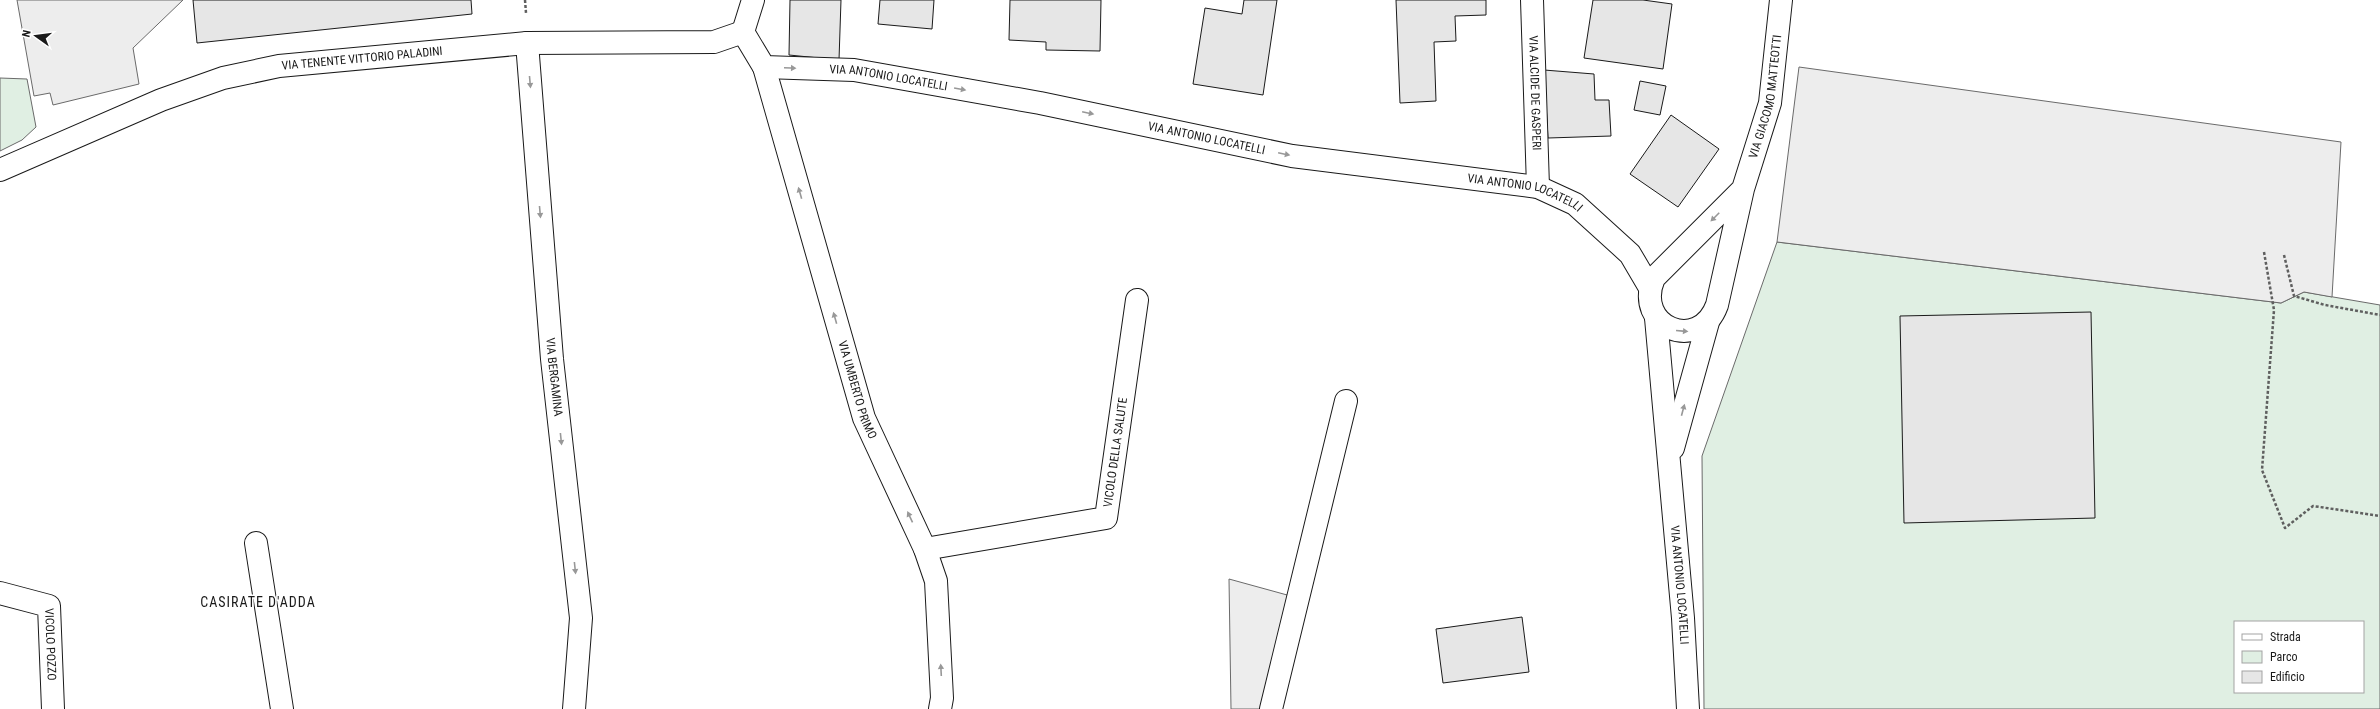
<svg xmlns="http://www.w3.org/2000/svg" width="2380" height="709" font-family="'Roboto Condensed',sans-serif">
	<rect width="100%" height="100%" fill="#fff"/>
	<path fill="#e0efe3" stroke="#6a6a6a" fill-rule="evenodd" d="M0,78L27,79L36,127L22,140L0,151Z
		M1777,242L2281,303L2304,292L2380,305V709H1704L1702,456ZM2235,622H2363V692H2235Z"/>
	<path fill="#ededed" stroke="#6a6a6a" d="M17,0H183L133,48L139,84L53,105L50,93L34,96Z
		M1799,67L2341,142L2332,297L2304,292L2281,303L1777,242Z
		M1229,579L1298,598L1271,709H1231Z"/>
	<path fill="#e6e6e6" stroke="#1a1a1a" d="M193,0H471L472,14L197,43Z
		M790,0H841L839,60L789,55Z
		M880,0H934L932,29L878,24Z
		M1010,0H1101L1100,51L1046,50V42L1009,40Z
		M1244,0H1277L1263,95L1193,84L1205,8L1242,14Z
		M1396,0H1486V15L1455,16L1456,41L1434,42L1436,101L1400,103Z
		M1593,0H1643L1672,4L1663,69L1584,58Z
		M1544,70L1594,74L1595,100H1609L1611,136L1548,138Z
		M1640,81L1666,86L1660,115L1634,110Z
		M1671,115L1719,149L1678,207L1630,174Z
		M2091,312L2095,518L1904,523L1900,316Z
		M1522,617L1529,672L1443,683L1436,629Z"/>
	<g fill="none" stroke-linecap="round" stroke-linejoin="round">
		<defs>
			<g id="minor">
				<path id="s1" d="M1532,0L1538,187"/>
				<path id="s2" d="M743,32L764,67L854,70L1040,103L1292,156L1538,187L1575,204L1630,254L1650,288"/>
				<path d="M743,32L753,0"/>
				<path id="s3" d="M527,43L552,359L581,618L574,709"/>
				<path id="s4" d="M764,67L864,418L925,549L936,581L942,698L940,709"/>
				<path id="s5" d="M0,170L161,100L223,78L279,66L527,43L714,42L743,32"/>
				<path id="s6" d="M1743,189L1654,278C1633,327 1699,354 1717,305L1743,189L1770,103L1781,0"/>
				<path id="s7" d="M1656,318L1683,618L1688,709"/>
				<path d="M1673,448L1708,322"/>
				<path d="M256,543L282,709"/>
				<path id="s8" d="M925,549L1106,518L1137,300"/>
				<path id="s9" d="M0,593L49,606L53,709"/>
				<path d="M1271,709L1346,401"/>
			</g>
		</defs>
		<use href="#minor" stroke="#1a1a1a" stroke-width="24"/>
		<path stroke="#5f5f5f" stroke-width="2.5" stroke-dasharray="3 2" stroke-linecap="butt" d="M525,0L526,13
			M2264,252L2274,310L2262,470L2285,528L2313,506L2380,516
			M2284,255L2294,296L2325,305L2380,315"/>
		<use href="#minor" stroke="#fff" stroke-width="22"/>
	</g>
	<defs><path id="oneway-solid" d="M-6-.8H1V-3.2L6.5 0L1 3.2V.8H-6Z"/></defs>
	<g fill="#989898">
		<use href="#oneway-solid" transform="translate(790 68) rotate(2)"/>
		<use href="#oneway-solid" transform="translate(530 82) rotate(85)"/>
		<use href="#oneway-solid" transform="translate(960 89) rotate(10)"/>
		<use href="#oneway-solid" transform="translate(1088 113) rotate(12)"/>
		<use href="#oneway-solid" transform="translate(1284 154) rotate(12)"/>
		<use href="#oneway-solid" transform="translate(800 193) rotate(-106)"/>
		<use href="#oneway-solid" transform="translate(540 212) rotate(85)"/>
		<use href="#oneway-solid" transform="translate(1715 217) rotate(135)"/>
		<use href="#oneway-solid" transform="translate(835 318) rotate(-106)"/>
		<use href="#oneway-solid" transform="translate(1682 331) rotate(5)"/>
		<use href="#oneway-solid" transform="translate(1683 410) rotate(-75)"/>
		<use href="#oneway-solid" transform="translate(561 439) rotate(84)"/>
		<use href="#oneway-solid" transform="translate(910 517) rotate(-115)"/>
		<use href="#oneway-solid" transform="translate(575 568) rotate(84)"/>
		<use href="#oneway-solid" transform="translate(941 670) rotate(-93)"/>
	</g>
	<g text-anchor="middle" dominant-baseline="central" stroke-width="3" stroke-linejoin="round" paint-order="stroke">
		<g font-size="12" fill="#1a1a1a" stroke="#fff">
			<text stroke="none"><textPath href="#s5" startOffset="382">VIA TENENTE VITTORIO PALADINI</textPath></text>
			<text stroke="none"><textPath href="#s2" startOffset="166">VIA ANTONIO LOCATELLI</textPath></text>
			<text stroke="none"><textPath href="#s1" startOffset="93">VIA ALCIDE DE GASPERI</textPath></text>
			<text stroke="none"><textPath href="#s6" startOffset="458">VIA GIACOMO MATTEOTTI</textPath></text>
			<text stroke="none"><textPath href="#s2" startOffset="490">VIA ANTONIO LOCATELLI</textPath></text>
			<text stroke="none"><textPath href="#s2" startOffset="814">VIA ANTONIO LOCATELLI</textPath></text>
			<text stroke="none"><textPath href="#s3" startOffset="335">VIA BERGAMINA</textPath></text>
			<text stroke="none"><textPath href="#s4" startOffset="336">VIA UMBERTO PRIMO</textPath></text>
			<text stroke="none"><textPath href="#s8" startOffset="250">VICOLO DELLA SALUTE</textPath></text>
			<text stroke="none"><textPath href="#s7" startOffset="268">VIA ANTONIO LOCATELLI</textPath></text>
			<text stroke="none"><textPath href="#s9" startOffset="89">VICOLO POZZO</textPath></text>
		</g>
		<g font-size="14" letter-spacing="1" fill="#1a1a1a" stroke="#fff">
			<text x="258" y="602">CASIRATE D'ADDA</text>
		</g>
	</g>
	<rect x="2234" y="621" width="130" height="72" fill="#ffffff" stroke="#a3a3a3"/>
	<rect x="2242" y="634" width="20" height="6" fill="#ffffff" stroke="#a3a3a3"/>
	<text x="2270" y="641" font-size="12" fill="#1a1a1a">Strada</text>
	<rect x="2242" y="651" width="20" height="12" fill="#e0efe3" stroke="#a3a3a3"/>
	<text x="2270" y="661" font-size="12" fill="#1a1a1a">Parco</text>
	<rect x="2242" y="671" width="20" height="12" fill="#e6e6e6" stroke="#a3a3a3"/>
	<text x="2270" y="681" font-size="12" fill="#1a1a1a">Edificio</text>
	<g transform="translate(36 36) rotate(284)" stroke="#ffffff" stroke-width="3" paint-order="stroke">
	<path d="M0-3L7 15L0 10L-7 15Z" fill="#1a1a1a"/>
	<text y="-6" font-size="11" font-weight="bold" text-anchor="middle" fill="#1a1a1a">N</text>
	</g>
</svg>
